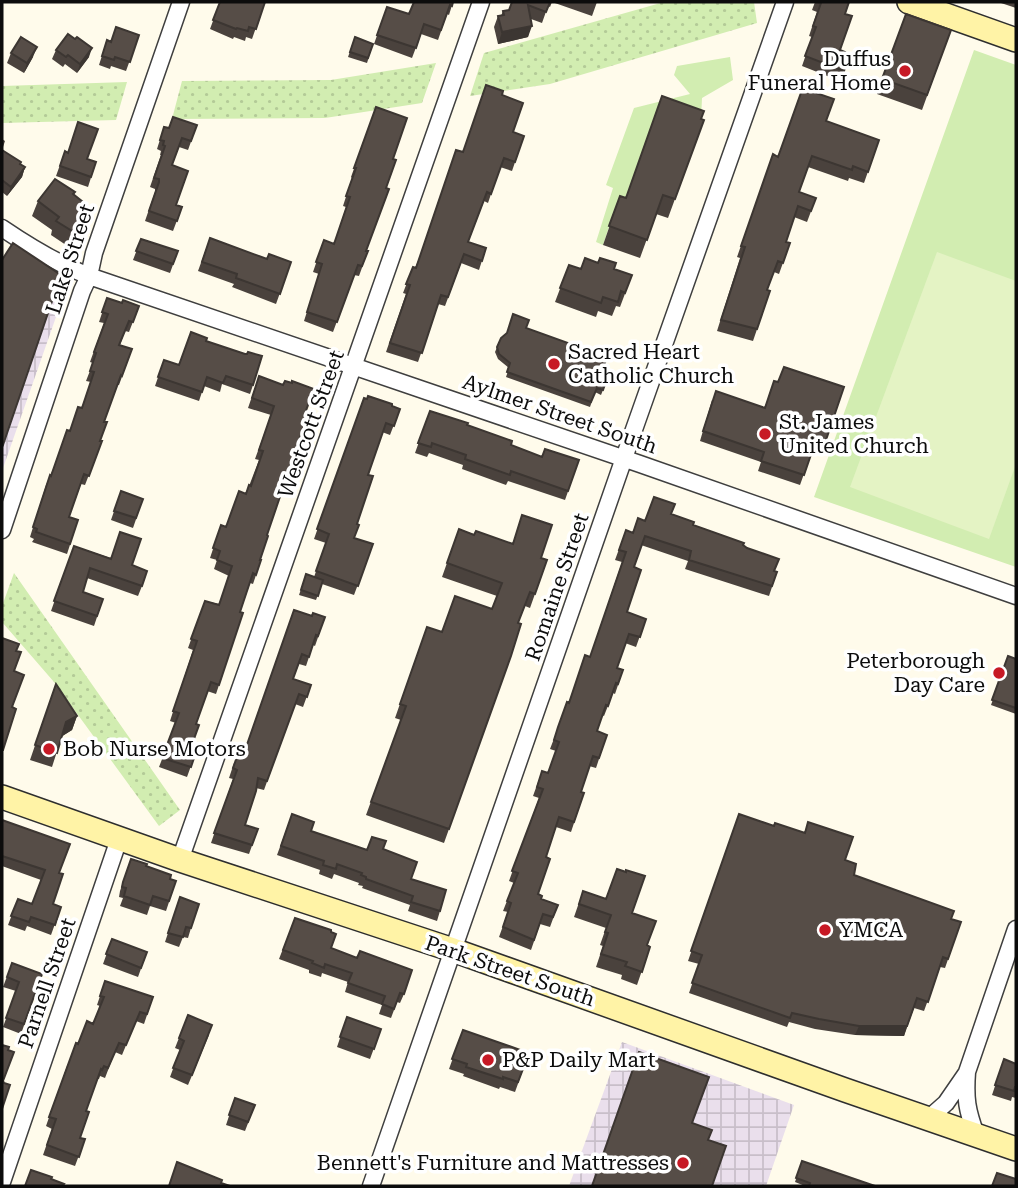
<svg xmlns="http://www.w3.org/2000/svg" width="1018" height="1188" font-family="'Roboto Serif',serif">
	<defs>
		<pattern id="industrial-grid" width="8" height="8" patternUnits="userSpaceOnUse" patternTransform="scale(1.75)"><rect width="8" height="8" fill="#eadfec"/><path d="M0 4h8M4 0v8" fill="none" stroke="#c8bec9"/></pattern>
		<pattern id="grass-dots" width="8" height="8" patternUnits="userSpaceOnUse" patternTransform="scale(1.75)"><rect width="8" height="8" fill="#d2edb1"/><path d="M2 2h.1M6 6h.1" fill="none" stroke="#b3ca97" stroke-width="1.8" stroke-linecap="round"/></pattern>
	</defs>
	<rect width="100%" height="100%" fill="#fffbeb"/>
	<path fill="url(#industrial-grid)" d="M2,256L63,297L2,471Z
		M622,1042L794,1105L766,1186H569Z"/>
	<path fill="url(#grass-dots)" d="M664,2H754L757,23L550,84L470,96L484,53Z
		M436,63L422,103L325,118L172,119L182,81L331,80Z
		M127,82L116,120L2,123V86Z
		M14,573L180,810L159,826L54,682L2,622V606Z"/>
	<path fill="#d2edb1" d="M974,50L1016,65V567L814,497Z
		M730,57L733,80L702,98L701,120L619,217L613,215L603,245L596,242L613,188L606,185L634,108L690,94L674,75L677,66Z"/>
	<path fill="#e4f3c4" d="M937,252L1016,281V464L989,539L850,487Z"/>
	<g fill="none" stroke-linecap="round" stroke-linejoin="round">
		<defs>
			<path id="street" d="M2,228C30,247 58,264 89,276L640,464L1016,596
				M2,530L82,291L89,276L94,253L181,2
				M180,860L481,2
				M929,1118L946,1103L966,1074
				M976,1135C967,1110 965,1099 967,1072L1016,929
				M2,1182L119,839
				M371,1186L631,438L785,2"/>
			<path id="secondary" d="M909,2L1016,40
				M2,797L180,860L453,950L845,1090L1016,1149"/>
		</defs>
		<use href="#street" stroke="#3f3f3f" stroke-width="19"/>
		<use href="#secondary" stroke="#2e2e2e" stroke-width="26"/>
		<use href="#street" stroke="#fff" stroke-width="16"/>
		<use href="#secondary" stroke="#fff3a6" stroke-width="23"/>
	</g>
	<path fill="#4a423d" d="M220,2H265L252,39L246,37L245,41L234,37L233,39L210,29Z
		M453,2L449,15L447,14L438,40L421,34L412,58L374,44L387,7L409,14Z
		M512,2H552L550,7L548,6L542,23L531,19L528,37L498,44L494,27L498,16H501L503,11L509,10Z
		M552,2H597L592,16Z
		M815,2H849L845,14L840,50L843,57L848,59L840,81L802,66L812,37L809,36L817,12L812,10Z
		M998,2H1016V8Z
		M906,14L951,30L922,110L877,94Z
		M139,35L126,71L111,66L110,69L99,65L107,40L111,42Z
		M355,37L373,44L367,63L348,57Z
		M56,50L89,57L77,73L65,64L63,67L52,59Z
		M11,53L33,57L24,73L7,63Z
		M502,95L513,132L524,136L512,171L500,167L488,203L484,201L468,242L486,248L479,270L461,263L445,306L438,304L418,362L386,352L406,294L403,293L413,267L415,268L463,152Z
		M376,107L393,159L386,188L366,251H368L359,276L354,275L333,332L304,321L319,274L313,272L324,240L334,244L346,207L343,206L352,178L351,177Z
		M701,119L704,120L668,218L656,214L640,258L603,245L620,196L626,198Z
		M826,121L879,140L864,183L849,178L848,181L808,167L799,192L816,198L807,222L794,217L786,242L790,243L779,274L774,272L767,290L770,291L753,341L717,331L740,258L737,257L773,154L778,157Z
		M197,125L188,150L179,147L172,165L176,205L182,207L173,231L145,221L155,192V189L150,187L161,155H160L161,151L157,149L164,127L169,128Z
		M2,139L5,141L2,150L25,167L22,177L7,196L2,192Z
		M65,151L96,162L88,187L56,176Z
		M75,192L74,195L87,205L72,249L51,235L52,230L32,216L38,201Z
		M210,238L267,259L291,262L276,304L232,287L234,284L198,271Z
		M141,239L178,251L170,273L133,260Z
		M569,265L581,269H614L632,275L620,307L616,306L612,316L598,311L596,317L555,302Z
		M107,298L122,303L139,306L129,332L125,331L120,345L132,349L119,385H117L104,422L100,441H102L85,485L81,484L69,517L78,520L67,554L32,542L34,539L30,537L46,485L70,431L82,408L91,382L86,381L93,363L90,362L104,323L99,322Z
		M526,328L602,371L603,390L601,395L595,392L590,407L506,377L509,368L498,359L495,352L501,338Z
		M206,341L253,385L250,394L222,384L220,392L204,386L199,401L155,386L164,360L179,365Z
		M259,376L304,416L267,535L260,560H261L253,584L250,583L240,612L219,685L216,694L207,691L196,724L190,750L196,752L187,777L159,767L176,723L170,721L193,650L188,648L205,601L219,604L229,576L214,569L217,560L210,558L221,525L226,527L246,494L259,460L255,459L271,415L248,408Z
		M778,382L844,387L823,449L814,446L800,485L758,471L761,462L700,441L712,400L764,408Z
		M364,398L400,409L390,435L382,432L368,475L354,538L373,544L354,595L322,584L316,600L299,595L306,574L314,577L326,543L314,539Z
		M430,411L467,425L511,445L542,457L579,460L565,500L508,481L506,485L462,469L463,465L429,453L427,457L415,453Z
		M121,491L143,499L133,528L111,520Z
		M671,514L693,525L743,545L774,571L777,572L769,596L685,569L688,561L641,545L634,567L627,612L646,619L636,647L625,643L617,668L623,670L615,694L613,693L604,716L602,715L597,731L607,735L596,768L589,766L581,792L584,793L571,832L556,827L546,857L538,894L541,899L558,905L550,927L540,924L531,950L499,937L508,912L503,911L514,883L509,881L539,798L533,796L542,771L548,773L556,751L550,749L555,736L590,657L622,562L615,560L626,530L632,533L645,521Z
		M459,529L547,560L530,608L525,606L518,623L511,656L444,843L366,815L401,720L395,718L427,627L442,632L492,609L497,596L442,577Z
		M74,546L132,565L142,586L138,596L87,578L83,592L103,599L94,626L51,611Z
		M312,616L325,617L315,646L313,645L306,666L299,664L293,679L311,685L303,707L295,704L264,790L256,788L245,825L258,829L249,854L211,843L233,779L229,778L234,763L243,756Z
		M1008,656L1016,659V714L991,705Z
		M56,684L77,716L72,730L62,736L52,767L30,760Z
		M292,814L311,831L367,850L383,849L411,879L440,911L437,921L408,911L410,905L362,888L363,886L358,885L359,883L334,874L332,879L319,874L320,870L277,855Z
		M739,814L845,860L854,875L951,919L961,922L945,968L940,967L924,1011L914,1008L904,1036L855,1035L815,1029L789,1022L787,1027L689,993L699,964L688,961Z
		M2,820L59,873L53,904L61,907L51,935L27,926L25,931L8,925L18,899L32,904L41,880L2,866Z
		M131,859L176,881L166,911L150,906L147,915L120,906L123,898L119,897L120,891Z
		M583,891L632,913L647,945L650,947L637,985L621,979L622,975L596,967L603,946L600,945L606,928L574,917Z
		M180,897L191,928L188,938L183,937L179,947L165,942Z
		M295,918L331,948L404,994L400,1003L397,1002L391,1018L379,1014L382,1005L345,992L348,982L322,973L321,977L309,973V970L279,959Z
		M112,939L147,952L138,977L103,964Z
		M12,963L42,974L21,1034L3,1027L16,991L3,987Z
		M105,981L153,997L144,1024L136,1021L122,1055L115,1052L105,1078L100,1076L99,1079H97L86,1111L80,1138L85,1139L75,1166L43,1155L52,1129L46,1126L67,1066L78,1044L93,1024L100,1006L97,1005Z
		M188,1015L209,1035L188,1085L170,1077L180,1050L175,1048Z
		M347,1017L381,1029L370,1059L337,1047Z
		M463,1030L529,1053L515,1092L500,1087L499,1089L463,1076L464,1074L449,1069Z
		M1004,1059L1016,1064V1098L1012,1097L1011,1101L992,1095Z
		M235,1098L255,1105L245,1131L226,1125Z
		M802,1161L875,1186H805L795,1182Z"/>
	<path fill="#3c3632" d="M532,26L528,37L498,44L502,32Z
		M37,47L33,57L24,73L27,63Z
		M92,48L89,57L77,73L80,64Z
		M25,167L22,177L7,196L11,187Z
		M77,716L72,730L61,737L66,722Z
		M859,1026H907L904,1036L855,1035Z"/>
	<path fill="#564d47" stroke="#3c3632" stroke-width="2" d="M220,2H265L256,29L249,27L248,31L237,28L236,29L213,20Z
		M414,2H453L452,6L450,5L441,30L424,24L416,48L377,35L387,7L409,14Z
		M512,2H550L546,12L528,5L532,26L502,32L498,16L504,15L503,11L509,10Z
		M818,2H849L845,14L852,16L840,50L845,52L843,57L848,59L844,71L805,56L816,27L813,26L821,3Z
		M906,14L951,30L927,95L882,79Z
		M116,27L139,35L130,62L115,57L114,60L102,56L107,40L111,42Z
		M68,34L75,39L77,37L92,48L80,64L68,55L66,57L56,50Z
		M21,37L37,47L27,63L11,53Z
		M355,37L373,44L368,58L350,52Z
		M486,85L503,91L502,95L523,103L513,132L524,136L515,162L504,158L491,194L487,192L468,242L486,248L482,261L464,254L448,297L441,295L422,353L390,343L410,285L406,284L413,267L416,268L456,150L463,152Z
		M802,90L806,91L807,90L834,99L826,121L879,140L868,172L853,166L852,170L812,156L799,192L816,198L811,211L798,206L786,242L790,243L783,263L778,261L767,290L770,291L757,329L721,320L745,247L741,246L773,154L778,157Z
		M662,96L704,111L701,119L704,120L675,199L663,195L647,240L609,226L620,196L626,198Z
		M376,107L407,118L393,159L396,160L386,188L389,189L366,251H368L362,266L358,265L337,322L307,312L322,264L316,262L324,240L334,244L350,197L346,196L356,168H354Z
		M173,117L197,125L191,141L182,138L172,165L188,171L176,205L182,207L177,221L149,211L159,182V179L154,178L165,146L163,145L164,141L160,140L164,127L169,128Z
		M78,122L98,129L87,159L96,162L91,177L60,166L65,151L68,153Z
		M2,150L21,162L20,164L25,167L11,187L2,180Z
		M55,179L75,192L73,194L87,205L77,234L56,221L59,217L38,201Z
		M210,238L267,259L269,254L291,262L280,294L236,278L237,274L202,262Z
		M141,239L178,251L173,264L136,251Z
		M13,243L61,275L3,445L2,444V260Z
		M585,258L598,263L600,258L616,263L614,269L632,275L625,293L621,291L618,302L603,297L601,303L560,288L569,265L581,269Z
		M107,298L122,303L123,300L139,306L133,322L129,321L119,345L132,349L122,376L121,375L104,422H107L100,441H102L89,476L84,474L69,517L78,520L70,544L36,532L37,529L33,527L50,475L51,476L67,430L70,431L78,407L82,408L94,372L90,371L96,353L94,352L108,314L102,312Z
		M513,314L529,320L526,328L607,357L602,371L609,373L603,390L597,388L591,402L507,372L510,363L499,354L497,347L501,338L507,333Z
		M191,332L207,338L206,341L245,354H247L248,352L262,356L253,385L226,376L223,383L207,377L202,392L158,377L164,360L179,365Z
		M784,367L844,387L826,440L817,437L804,475L761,461L764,452L703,431L716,391L765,408L774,381L778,382Z
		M259,376L283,385L285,381L292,383V381L314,389L304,416L307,417L267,535L268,536L260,560H261L256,575L253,573L240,612L243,613L219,685L211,682L196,724L199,725L190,750L196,752L191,767L162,758L179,713L173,711L197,641L191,639L205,601L219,605L232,566L217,560L220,551L213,548L221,525L226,527L239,491L246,494L249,485L251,486L263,451L259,450L274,406L252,398Z
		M368,396L392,404V406L400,409L394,426L386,423L368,475L373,476L357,524L359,525L354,538L373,544L358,586L316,571L329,534L317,529L364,398L367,399Z
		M430,411L468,423L467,425L512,441L511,445L542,457L545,449L579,460L568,491L511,471L510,475L465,459L466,455L432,443L431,447L418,443Z
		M121,491L143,499L136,518L114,511Z
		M654,497L675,504L671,514L694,522L693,525L744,543L743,545L747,548L779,559L774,571L777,572L772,586L689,560L691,551L645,536L634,567L641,570L627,612L646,619L640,637L629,634L617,668L623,670L618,684L616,683L608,706L606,705L597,731L607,735L599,758L593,756L581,792L584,793L574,822L559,817L546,857L550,859L538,894L542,896L541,899L558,905L553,917L543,914L534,940L503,927L511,903L507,901L518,873L512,871L543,789L537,787L542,771L548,773L559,742L554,740L558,727L567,702L569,703L585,655L590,657L626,552L619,550L626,530L633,533L638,518L645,521Z
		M522,515L552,525L541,558L547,560L535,594L530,592L518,623L521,624L511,656L449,829L371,802L406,706L400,704L427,627L442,632L455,596L492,609L502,583L447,563L459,529L474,535L476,531L513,544Z
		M120,532L141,539L132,565L147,571L142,586L90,568L83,592L103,599L97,616L54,601L74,546L111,559Z
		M306,574L323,580L318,596L301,590Z
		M294,610L312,616L313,613L325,617L318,636L316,635L309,657L302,654L293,679L311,685L307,697L299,694L267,781L258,778L256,791L245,825L258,829L252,845L214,833L237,770L233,768L238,754L243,756Z
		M2,638L19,644L16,651L21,652L14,671L24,675L12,707L16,709L3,750H2Z
		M1008,656L1016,659V708L992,700Z
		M56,684L77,716L66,722L57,753L35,745Z
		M292,814L314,822L311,831L367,850L372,837L386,841L383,849L417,862L411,879L446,890L440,911L411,902L413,896L366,879V877L361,875L362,873L337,864L336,869L323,865L324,861L281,846Z
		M739,814L774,826L775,823L805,833L808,822L853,837L845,860L856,864L854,875L954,911L951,919L961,922L948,959L943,957L928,1002L917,998L907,1026H859L819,1019L792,1013L790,1018L692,983L702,955L691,951Z
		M2,820L70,844L59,873L63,874L53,904L61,907L55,925L31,917L29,922L11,916L18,899L32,904L45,870L2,856Z
		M131,859L147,864L146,866L171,875L170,879L176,881L169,901L153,896L150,905L124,896L126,888L122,887L123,882Z
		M617,869L626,872V870L645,876L632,913L656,921L647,945L650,947L642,972L625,966L627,962L601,954L608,933L605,932L611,915L579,904L583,891L606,899Z
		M180,897L199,904L191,928L186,927L183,937L168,933Z
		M295,918L331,930V932L336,934L331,948L357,958L360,951L412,970L404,994L400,993L394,1009L382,1004L385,996L348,983L352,973L325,964L324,968L312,963L313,961L283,950Z
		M112,939L147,952L141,968L106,954Z
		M12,963L42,974L24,1024L6,1018L19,982L7,977Z
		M105,981L153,997L147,1014L140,1012L126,1045L119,1043L108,1068L104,1066L102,1070L101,1069L86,1111L89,1112L80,1138L85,1139L79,1157L47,1145L56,1119L49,1117L76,1043L78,1044L87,1021L93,1024L104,997L100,996Z
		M188,1015L212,1025L192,1075L173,1068L184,1041L179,1038Z
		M347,1017L381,1029L374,1049L340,1037Z
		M463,1030L529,1053L518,1082L503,1077V1079L466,1067L467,1064L452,1059Z
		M2,1045L9,1047L8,1050L14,1052L3,1081L4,1083L10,1085L2,1109Z
		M639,1052L709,1077L692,1123L712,1130L708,1140L726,1146L712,1186H592Z
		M1004,1059L1016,1064V1087H1015L1014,1091L995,1085Z
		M235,1098L255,1105L248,1122L229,1115Z
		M802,1161L875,1186H809L810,1183L796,1178Z
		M177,1162L222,1180L221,1183L230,1186H169Z
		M31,1170L52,1177L51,1179L64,1184L62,1186H25Z
		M997,1173L1016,1179V1186H992Z"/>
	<g fill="#c71925" stroke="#fff" stroke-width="2.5">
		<circle cx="905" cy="71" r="7"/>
		<circle cx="554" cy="364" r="7"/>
		<circle cx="765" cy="434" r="7"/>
		<circle cx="999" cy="673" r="7"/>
		<circle cx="49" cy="749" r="7"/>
		<circle cx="825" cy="930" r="7"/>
		<circle cx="488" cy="1060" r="7"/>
		<circle cx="683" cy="1163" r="7"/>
	</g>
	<g text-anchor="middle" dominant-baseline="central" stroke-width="7" stroke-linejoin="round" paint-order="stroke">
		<g font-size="21" fill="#0c0c0c" stroke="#fff" text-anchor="start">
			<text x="891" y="59" text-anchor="end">Duffus<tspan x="891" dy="24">Funeral Home</tspan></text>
			<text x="568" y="352">Sacred Heart<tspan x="568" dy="24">Catholic Church</tspan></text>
			<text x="779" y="422">St. James<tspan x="779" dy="24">United Church</tspan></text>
			<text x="985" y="661" text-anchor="end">Peterborough<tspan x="985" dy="24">Day Care</tspan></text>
			<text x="63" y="749">Bob Nurse Motors</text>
			<text x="839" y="930">YMCA</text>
			<text x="502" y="1060">P&amp;P Daily Mart</text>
			<text x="669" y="1163" text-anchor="end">Bennett's Furniture and Mattresses</text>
		</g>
		<g font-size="21" fill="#0c0c0c" stroke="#fff">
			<text transform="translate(70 259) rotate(-72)">Lake Street</text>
			<text transform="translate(560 414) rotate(19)">Aylmer Street South</text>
			<text transform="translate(311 424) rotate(-70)">Westcott Street</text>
			<text transform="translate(557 587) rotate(-71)">Romaine Street</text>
			<text transform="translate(510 971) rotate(19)">Park Street South</text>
			<text transform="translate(47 983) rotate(-71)">Parnell Street</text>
		</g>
	</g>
	<rect width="1018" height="1188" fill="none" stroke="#0c0c0c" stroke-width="7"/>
</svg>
